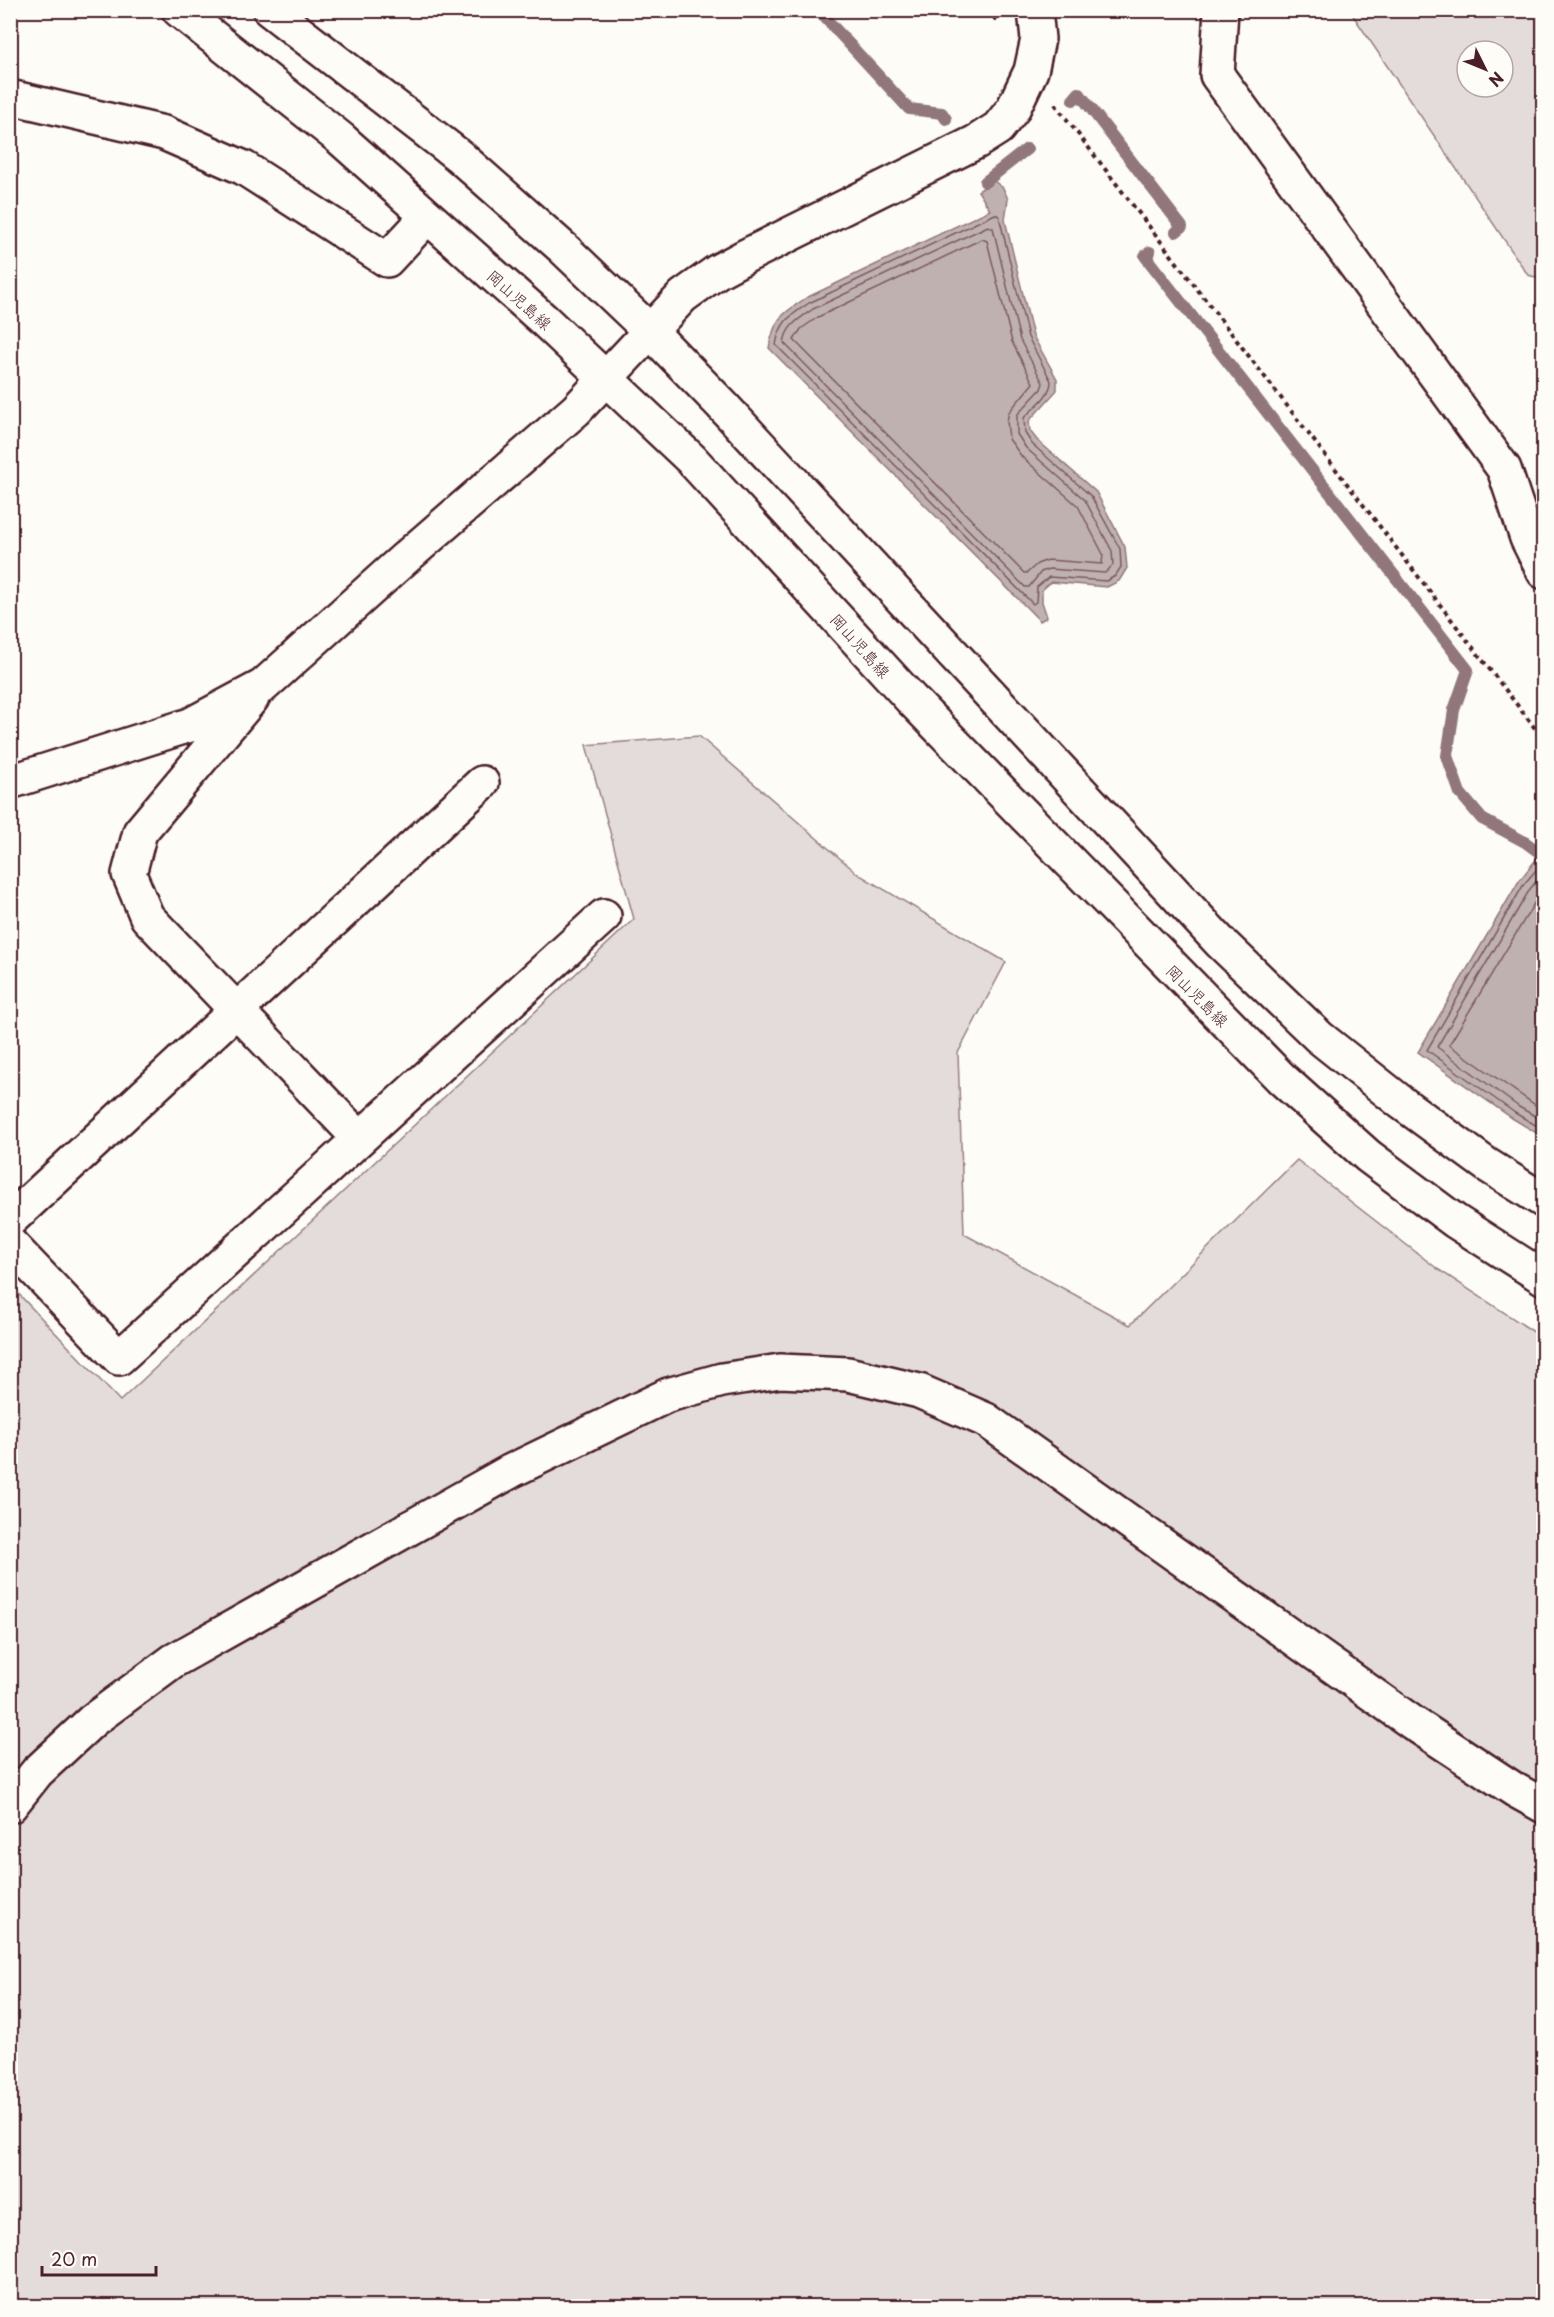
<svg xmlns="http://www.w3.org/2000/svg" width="1554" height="2317" font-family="'Playpen Sans','Klee One',sans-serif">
	<rect width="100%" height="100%" fill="#fdfcf7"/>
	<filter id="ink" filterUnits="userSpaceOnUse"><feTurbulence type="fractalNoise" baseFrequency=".0167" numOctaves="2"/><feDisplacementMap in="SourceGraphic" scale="12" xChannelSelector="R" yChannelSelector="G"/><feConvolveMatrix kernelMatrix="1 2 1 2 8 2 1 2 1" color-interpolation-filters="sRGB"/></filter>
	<g filter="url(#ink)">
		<path fill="#e3dcda" stroke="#967e82" stroke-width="1.5" fill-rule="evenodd" d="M1350,11H1543V279L1528,275ZM1467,51H1503V87H1467Z
			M699,736L858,874L1006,962L958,1053L964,1234L1130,1325L1297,1160L1439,1270L1543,1338V2306H11L10,1285L120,1401L634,919L586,745Z"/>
		<path fill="#c0b1b1" stroke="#91777b" stroke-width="1.5" d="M994,181L1003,188L1008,199L1005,220L1033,336L1057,379V390L1029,421L1030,431L1037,440L1096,492L1125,547L1127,568L1119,581L1107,587L1051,582L1042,590V602L1047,617L1040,621L769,348C775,317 781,315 806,298L990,210L978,191Z
			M1543,851V1137L1512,1118L1418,1052L1519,881Z"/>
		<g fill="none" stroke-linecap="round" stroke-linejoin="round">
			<path stroke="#795961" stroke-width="1.5" d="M995,214L999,216L1028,337L1051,381C1051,396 1033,408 1024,418L1025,433L1032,444L1091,496L1120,549L1121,567L1115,576L1107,581L1049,577L1037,587L1036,602L1033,604L776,345C780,321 790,316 809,303Z
				M988,226L993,228L1020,340L1043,383L1041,389L1017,415V434L1026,448L1085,500L1112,551L1113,565L1105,573L1049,569L1041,572L1029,587H1025L784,343C786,326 799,319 813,309Z
				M982,239L987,241L1012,342L1033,383L1009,412L1007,421L1009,439L1022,457L1078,506L1103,554L1102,564L1048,560L1037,564L1027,573H1024L794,340L801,329L818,317Z
				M1544,861L1524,884L1427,1050L1515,1113L1544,1130
				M1544,872L1530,889L1437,1047L1519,1107L1544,1121
				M1544,887L1449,1045L1544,1111"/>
			<path stroke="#91777b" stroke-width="12" d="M818,10L909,109L942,113L946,119
				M1073,100L1079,93L1182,227L1176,232
				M985,182L1027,149
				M1150,252L1145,256L1468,670L1454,710L1447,756L1460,793L1482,819L1525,842L1544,856"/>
			<defs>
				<path id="street" d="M1221,10L1217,75L1504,469L1527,538L1544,572
					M10,97L164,133L244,168L387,260L427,217
					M252,698L140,832L129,874L147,917L359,1138
					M10,782L190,725L263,686L403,560L576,410L683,296L718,271L746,256L976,142L998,128L1013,109L1031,71L1038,39L1035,10
					M10,1220L482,783
					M10,1244L119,1358L604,916"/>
				<path id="secondary" d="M10,1806L37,1772L93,1720L173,1661L511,1471L668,1395L722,1380L780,1371L848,1374L919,1391L986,1420L1413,1723L1515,1790L1544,1806"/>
				<path id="primary" d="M179,10L341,139L545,321L691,459L911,699L1282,1079L1368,1156L1455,1221L1544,1278
					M270,10L459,156L563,248L650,331L722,405L1220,942L1319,1037L1402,1103L1487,1165L1544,1201"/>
			</defs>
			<use href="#street" stroke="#4a1f2b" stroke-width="38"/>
			<use href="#secondary" stroke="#4a1f2b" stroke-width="38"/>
			<use href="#primary" stroke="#4a1f2b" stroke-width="38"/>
			<path stroke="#4a1f2b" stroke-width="4" stroke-dasharray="4.5 4.5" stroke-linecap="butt" d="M988,10L999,24
				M1055,104L1544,740"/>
			<use href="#street" stroke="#fdfcf7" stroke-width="33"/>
			<use href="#secondary" stroke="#fdfcf7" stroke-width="33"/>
			<use href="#primary" stroke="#fdfcf7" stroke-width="33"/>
		</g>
	</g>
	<g text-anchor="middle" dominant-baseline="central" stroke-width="4.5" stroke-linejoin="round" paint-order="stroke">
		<g font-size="16" fill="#4a1f2b" stroke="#fdfcf7">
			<text transform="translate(520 299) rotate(42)">岡山児島線</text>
			<text transform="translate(861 645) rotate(48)">岡山児島線</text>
			<text transform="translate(1198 995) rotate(45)">岡山児島線</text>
		</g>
	</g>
	<rect width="1554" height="2317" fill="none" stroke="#fdfcf7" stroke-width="36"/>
	<rect x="18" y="18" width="1518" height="2281" fill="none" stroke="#4a1f2b" stroke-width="2" filter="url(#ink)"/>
	<g transform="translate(1485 69) rotate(133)"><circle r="28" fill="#fdfcf7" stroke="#b5a4a5" stroke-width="1.5"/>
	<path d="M0-4.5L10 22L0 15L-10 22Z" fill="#4a1f2b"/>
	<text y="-9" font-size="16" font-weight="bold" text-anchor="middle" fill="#4a1f2b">N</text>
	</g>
	<path d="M42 2266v9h114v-9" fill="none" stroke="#4a1f2b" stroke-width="3"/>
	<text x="51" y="2266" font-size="18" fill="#4a1f2b" stroke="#fdfcf7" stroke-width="4.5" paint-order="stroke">20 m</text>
</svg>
